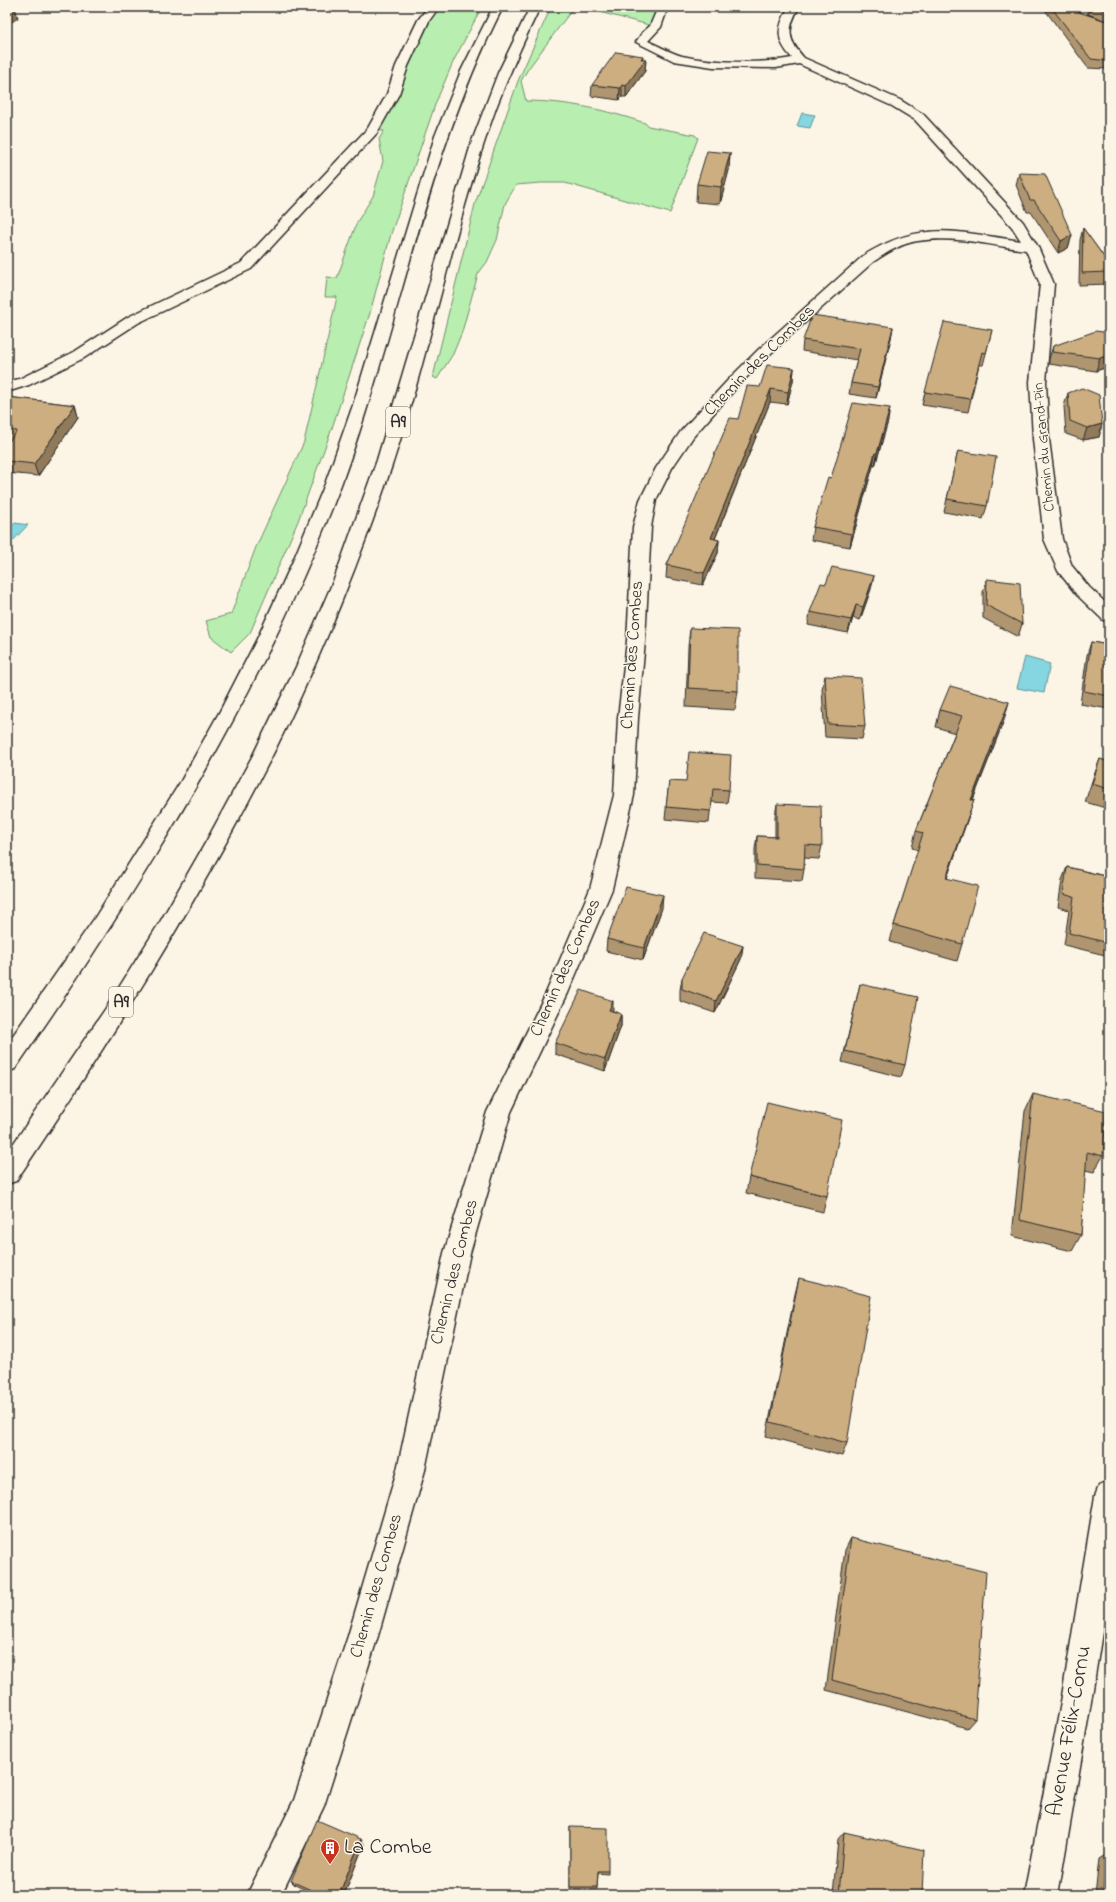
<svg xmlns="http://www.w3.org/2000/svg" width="1116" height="1902" font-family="'Indie Flower',sans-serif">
	<rect width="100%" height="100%" fill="#fcf5e5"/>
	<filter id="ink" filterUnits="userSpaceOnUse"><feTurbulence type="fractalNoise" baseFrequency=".025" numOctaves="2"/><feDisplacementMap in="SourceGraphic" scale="8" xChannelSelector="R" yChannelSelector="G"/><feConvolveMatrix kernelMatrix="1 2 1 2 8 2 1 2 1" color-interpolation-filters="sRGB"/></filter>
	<g filter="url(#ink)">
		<path fill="#b8eeaf" stroke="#728c6d" d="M434,7H482L454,60L436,102L391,234L370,313L331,431L298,521L250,633L231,652L211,637L206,621L231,614L256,547L304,442L337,297H325L327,277L337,278L357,222L373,196L383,161L379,139L384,131L373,130Z
			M551,7H574L528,69L521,81L526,101C567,101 606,110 645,123L648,126L695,135L698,138L670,213L565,183H541L516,185L505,204L497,240L487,262L478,274L462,332L453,354L437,379L433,377L475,204L518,81Z
			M580,7H656L654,18L649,25Z"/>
		<path fill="#85d6e0" stroke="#619298" d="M802,113L815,115L810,128L797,126Z
			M15,523L28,525L7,547V531Z
			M1025,657L1050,664L1044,693L1017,688Z"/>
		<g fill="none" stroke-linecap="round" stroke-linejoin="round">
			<defs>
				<path id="minor" d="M428,7H439L429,21L408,66L399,94L377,133L251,269L138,323L84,358L29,385L7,392V382L19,379L74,352L128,317L241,263L368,128L387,94L396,66L418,20Z
					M658,7H668L661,27L648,41C659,46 671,53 682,56C712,63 762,64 792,58C775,40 777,27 789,7H799C787,29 787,39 804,58L900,100L923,114L1023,222L1038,247L1054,284L1046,382L1049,439L1062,539L1072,566L1089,587L1109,606V622L1103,620L1077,595L1058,571L1044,539L1033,439L1030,382L1040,284L1026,250C990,245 953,235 918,241C902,243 886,253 873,262L769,355L738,386L693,437L672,468L656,500L651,527L645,641L638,718L634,795L612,889L568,993L511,1112L470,1253L425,1470L378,1636L324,1806L281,1895H247L294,1800L348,1636L397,1470L444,1253L487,1112L546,993L590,889L614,795L618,718L627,641L633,527L640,500L656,468L681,431L728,380L759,349L863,256C921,219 958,232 1021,241L1012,227L915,120L892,106L799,64L776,68L713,67L674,61L636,42L642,33L650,26Z
					M1079,7H1090L1086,15L1109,23V30L1077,19L1075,13Z
					M1109,1482V1588L1090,1708L1058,1895H1024L1060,1708L1095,1496L1099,1486Z"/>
				<path id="highway" d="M493,7H503C426,156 400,325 342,482C263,693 143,884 15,1069L7,1072V1044L94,919L181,781L220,711L258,637L293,561L325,484L353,405L435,136L461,71Z
					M530,7H540C524,40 509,74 496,108C451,233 428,364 384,489C352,580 315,671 271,758C196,905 108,1044 16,1181L7,1184V1153L108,1005L160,922L207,840L253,755L296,667L335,577L377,460L472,141L498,73Z"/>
			</defs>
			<use href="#minor" stroke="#2b2b2b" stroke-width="3"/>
			<use href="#highway" stroke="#2b2b2b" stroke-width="3"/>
			<use href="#minor" fill="#fcf5e5" fill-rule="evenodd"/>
			<use href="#highway" fill="#fcf5e5" fill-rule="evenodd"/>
		</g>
		<path fill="#b0966f" stroke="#2b2b2b" d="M1038,7H1078L1077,8L1079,12L1109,22V72L1107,69L1088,68L1045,10L1038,9Z
			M1090,7H1108L1109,9V22L1088,14Z
			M643,59H646L645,71L626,97H622L619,100L591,96L592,85Z
			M730,153L729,170L720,204L696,202L697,184Z
			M1019,173L1072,235L1068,248L1058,253L1031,212H1027L1016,185Z
			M1083,228L1109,264V284L1079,285L1080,240Z
			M893,327L891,338L876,398L849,394L851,383L857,360L802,351L803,340Z
			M992,330L983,365H979L968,412L922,405L925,392Z
			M1109,333V359L1107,367L1096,371L1049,364V359L1053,346Z
			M794,368L793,381L787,404L770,402L715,539L719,540L718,553L703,585L666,578L667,565L738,419L760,387Z
			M1068,393L1102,424L1099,437L1083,440L1066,434L1064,406Z
			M7,397L75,405L78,417L38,476L7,473V444L9,442H7Z
			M888,421L875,466H873L850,547L811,540L813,527L831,478Z
			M958,451L987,506L983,519L944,512Z
			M1109,570V585H1107Z
			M987,579L1022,624L1018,637L983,618V592Z
			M826,584L871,589L860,620L853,618L848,633L808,625L810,612Z
			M690,628L738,691L735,710L686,707L688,647Z
			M1091,642L1109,645V709L1080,704L1087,655Z
			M825,676L865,726L862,739L825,737L822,689Z
			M940,710L1004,720L973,800L968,818L947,878L962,944L957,961L890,942L894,925L918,850L912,848L916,831L955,733L936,727Z
			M1100,759L1109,762V809L1085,802L1093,778Z
			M669,781L729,790L727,803L711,802L709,823L665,819Z
			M777,804L822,846L819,859L804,858V869L802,881L755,878V849L757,836L775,837V816Z
			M1067,867L1109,877V956L1064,945L1069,910L1058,907L1062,880Z
			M662,908L643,960L606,951L607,939Z
			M743,946L741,959L715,1013L680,1001V990L682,978Z
			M860,984L905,1065L901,1077L842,1062Z
			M613,1011L621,1014V1026L605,1071L555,1054V1043Z
			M1033,1094L1103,1156L1094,1172L1085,1170L1081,1235L1072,1251L1012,1236L1025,1111Z
			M749,1177L827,1196L823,1212L746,1193Z
			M799,1278L847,1443L842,1456L766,1436L795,1294Z
			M851,1538L975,1719L967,1728L826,1690L845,1550Z
			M570,1827L608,1871V1874L598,1873L597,1889H570Z
			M844,1832L922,1895H833L838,1839Z
			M364,1844L344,1895H316L295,1885L291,1881Z
			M1107,1854L1109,1895H1095L1099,1859Z"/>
		<path fill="#907a5a" stroke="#2b2b2b" d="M12,7H15L18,18L7,25V10Z
			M643,56L642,64L646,59L645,71L626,97V86Z
			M622,85V97L619,100L620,88Z
			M730,153L729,170L720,204L721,187Z
			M1072,235L1068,248L1058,253L1061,241Z
			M893,327L891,338L876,398L878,387Z
			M1109,355V359L1107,367L1096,371L1100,358Z
			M794,368L793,381L787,404L788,392Z
			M771,389L770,402L710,551L711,538Z
			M75,405L78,417L38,476L34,464Z
			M890,408L888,421L875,466L877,453Z
			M1102,424L1099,437L1083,440L1087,428Z
			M875,453L873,466L850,547L852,534Z
			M719,540L718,553L703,585L704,573Z
			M874,576L871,589L860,620L863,607Z
			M856,605L853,618L848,633L851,620Z
			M1009,702L1004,720L966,817L971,800Z
			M974,800L968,818L941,895L946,878Z
			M663,895L662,908L643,960L644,948Z
			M743,946L741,959L715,1013L716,1001Z
			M613,1001V1013L609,1010Z
			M621,1014V1026L605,1071V1059Z
			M361,1839L364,1844L344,1895H339Z"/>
		<path fill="#cdae81" stroke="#2b2b2b" d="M7,7H12L7,10Z
			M1051,7H1077L1079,12L1109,22V61L1091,59Z
			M1095,7H1108L1109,9V12Z
			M616,52L643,56L641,59H646L626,86L622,85L620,88L592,85Z
			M707,151L730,153L721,187L697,184Z
			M1019,173L1045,174L1072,235L1061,241L1034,200H1030Z
			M1083,228L1109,264V272L1082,273Z
			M812,315L893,327L878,387L851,383L860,349L803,340Z
			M944,322L992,330L986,353L982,352L970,399L925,392Z
			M1096,331L1109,333V355L1100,358L1052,352L1053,346Z
			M767,365L794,368L788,392L771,389L711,538L719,540L704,573L667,565L730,418L738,419L747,386L760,387Z
			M1082,388L1099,395L1102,424L1087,428L1070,421L1068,393Z
			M7,397L75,405L34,464L7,461V444L17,431L7,430Z
			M853,403L890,408L877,453H875L852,534L813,527L828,477L831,478Z
			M958,451L996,457L987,506L947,499Z
			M832,567L874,576L863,607L856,605L851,620L810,612L821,583L826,584Z
			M987,579L1020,583L1022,624L986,605Z
			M690,628L738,630V691L688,688Z
			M1091,642L1109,645V696L1084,691Z
			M825,676L861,678L865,726L828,724Z
			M950,686L1009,702L971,800H974L946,878L978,886L962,944L894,925L923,833L916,831L962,716L940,710Z
			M689,752L731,755L729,790L713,789L711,811L666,807L669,781L686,782Z
			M1100,759L1109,762V789L1092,784Z
			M777,804L821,806L822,846L805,845L804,869L757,865V836L777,837Z
			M1067,867L1109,877V943L1069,933L1074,897L1063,894Z
			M626,887L663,895L644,948L607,939Z
			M704,933L743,946L716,1001L682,989V978Z
			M860,984L918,997L905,1065L845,1051Z
			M581,990L613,1001L609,1010L621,1014L605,1059L555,1043Z
			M1033,1094L1106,1111L1103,1156L1087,1152L1081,1235L1020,1220Z
			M767,1102L842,1120L827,1196L749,1177Z
			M799,1278L871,1296L847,1443L770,1422Z
			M851,1538L986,1572L975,1719L832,1680Z
			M317,1820L361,1839L339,1895H322L291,1881Z
			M570,1827L608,1828V1871H598L597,1887H570Z
			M844,1832L924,1850L922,1895H839Z
			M1107,1854L1109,1855V1895H1103Z"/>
	</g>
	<defs>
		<symbol id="building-pin" viewBox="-11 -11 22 30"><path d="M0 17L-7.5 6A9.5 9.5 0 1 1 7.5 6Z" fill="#c8321e" stroke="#fcf5e5"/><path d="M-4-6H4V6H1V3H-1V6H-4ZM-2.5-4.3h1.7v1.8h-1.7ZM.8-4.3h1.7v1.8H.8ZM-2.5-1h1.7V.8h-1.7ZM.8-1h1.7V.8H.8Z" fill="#fff"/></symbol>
	</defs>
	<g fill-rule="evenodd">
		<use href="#building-pin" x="319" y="1837" width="22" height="30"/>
	</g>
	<g text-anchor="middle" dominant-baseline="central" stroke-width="3" stroke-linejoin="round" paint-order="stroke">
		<g font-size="15" fill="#2b2b2b" stroke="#fcf5e5">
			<text transform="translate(1044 447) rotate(-95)">Chemin du Grand-Pin</text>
		</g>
		<g fill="#fcf5e5" stroke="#6a6863" stroke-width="1">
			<rect x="386" y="407" width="24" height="30" rx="3"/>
			<rect x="109" y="987" width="24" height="30" rx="3"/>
		</g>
		<g font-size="17" font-weight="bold" fill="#2b2b2b">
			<text x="398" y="422">A9</text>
			<text x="121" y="1002">A9</text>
		</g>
		<g font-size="18" fill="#2b2b2b" stroke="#fcf5e5">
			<text transform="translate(760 361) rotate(-45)">Chemin des Combes</text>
			<text transform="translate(633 655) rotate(-86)">Chemin des Combes</text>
			<text transform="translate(566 968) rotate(-66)">Chemin des Combes</text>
			<text transform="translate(455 1272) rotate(-76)">Chemin des Combes</text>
			<text transform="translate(377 1586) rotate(-74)">Chemin des Combes</text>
		</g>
		<g font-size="22" fill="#2b2b2b" stroke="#fcf5e5">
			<text transform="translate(1070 1731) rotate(-80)">Avenue Félix-Cornu</text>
		</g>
		<g font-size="22" fill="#2b2b2b" stroke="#fcf5e5" text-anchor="start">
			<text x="344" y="1848">La Combe</text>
		</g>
	</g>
	<rect width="1116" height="1902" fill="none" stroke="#fcf5e5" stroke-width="24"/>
	<rect x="12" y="12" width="1092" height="1878" fill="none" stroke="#2b2b2b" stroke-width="1.5" filter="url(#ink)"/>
</svg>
